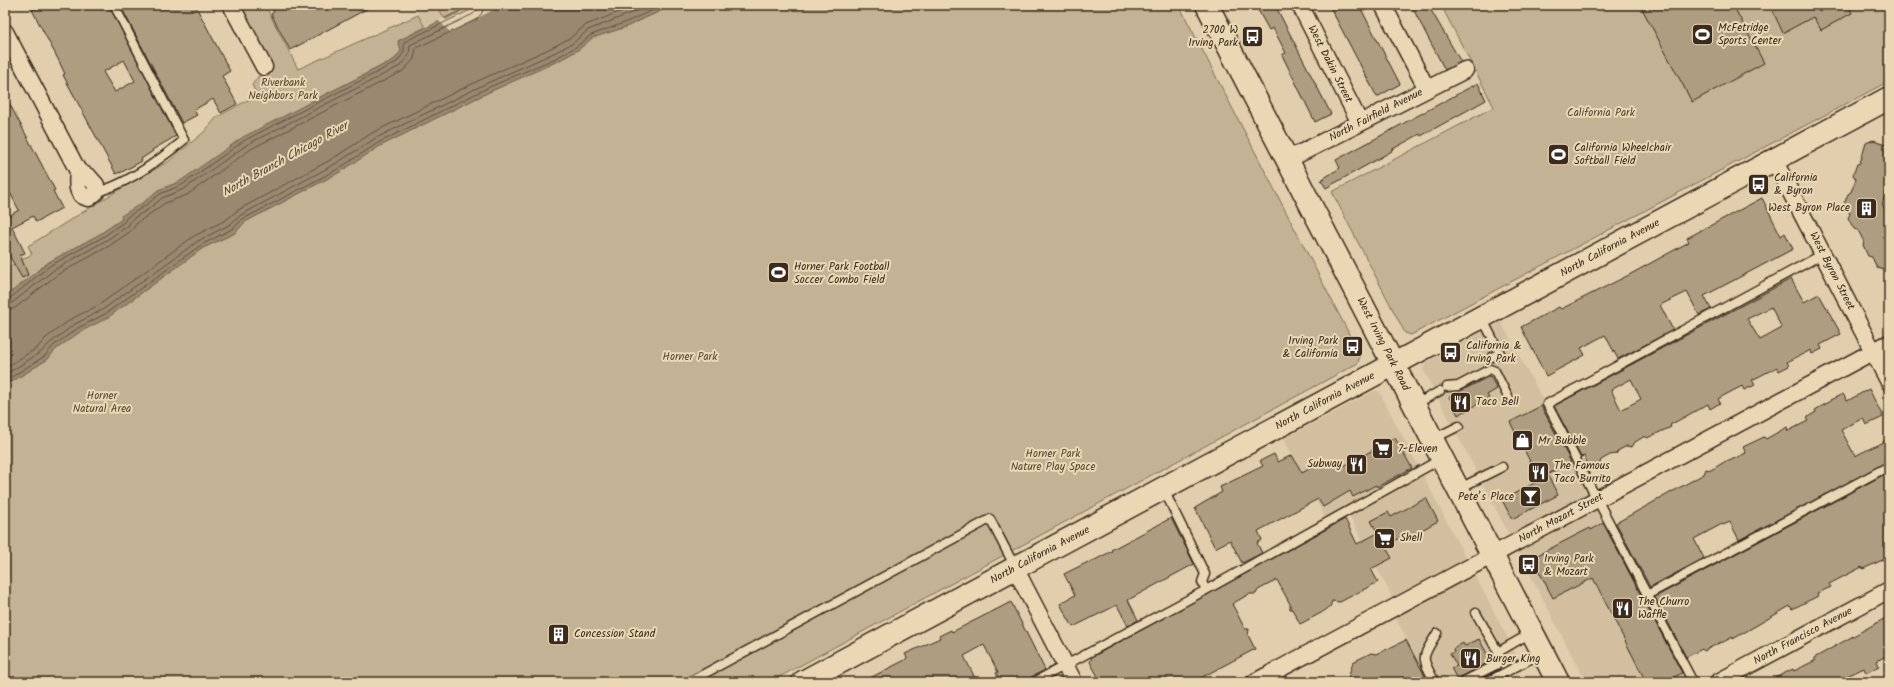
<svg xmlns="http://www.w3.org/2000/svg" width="1894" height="687" font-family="Kalam,sans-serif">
	<rect width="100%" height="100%" fill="#e0ceac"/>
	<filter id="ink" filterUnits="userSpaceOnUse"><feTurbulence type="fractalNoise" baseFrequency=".025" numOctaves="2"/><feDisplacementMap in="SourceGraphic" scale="8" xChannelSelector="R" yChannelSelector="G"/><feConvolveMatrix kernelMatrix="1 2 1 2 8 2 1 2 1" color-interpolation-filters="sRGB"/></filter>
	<g filter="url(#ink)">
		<path fill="#d1bf9f" d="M413,5H473L425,27Z
			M1501,322L1594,495L1693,682H1586L1423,369L1425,363Z
			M1374,391H1379L1520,662L1481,682H1430L1391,610L1397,606L1347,511L1327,521L1284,439Z"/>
		<path fill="#c4b294" stroke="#806e59" d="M239,5H265L298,69L418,15L425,27L398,41L401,51L395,59L312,101L210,161L179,182L158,190L144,202L121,216L122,219L100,234L49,262L5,297V269L32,254L28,246L125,186L168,162L204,132L217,117L257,95L252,85L260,74L271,69Z
			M437,5H473L444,18Z
			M673,5H1179L1360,355L1358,363L770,682H5V386L48,359L55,350L80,331L107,318L203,248L235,233L245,222L340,172L380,146L487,93L558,61L578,50L592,38L626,27Z
			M1441,5H1889V81L1411,335L1405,333L1332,192L1494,107Z"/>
		<path fill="#9a8870" stroke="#74624f" d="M473,5H673L626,27L592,38L578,50L558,61L487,93L380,146L340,172L245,222L235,233L203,248L107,318L80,332L55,350L48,359L5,386V297L49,262L100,234L122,219L121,216L144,202L158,190L179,182L243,137L395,59L401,51L398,41Z"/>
		<path fill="#e0ceac" d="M474,5H503L450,32L438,20L444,18L446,20Z"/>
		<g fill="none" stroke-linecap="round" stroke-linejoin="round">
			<path stroke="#61503f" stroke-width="1" d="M5,300L9,299L51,265L103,237L124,222L127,217L146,205L160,194L182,185L245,140L397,62L404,52V42L470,10L473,5
				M5,305L12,303L54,270L105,241L128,226L132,219L149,209L162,198L184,189L248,144L400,66L409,55L410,45L473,14L477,10L478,5
				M5,311L15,308L57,275L109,246L131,231L137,223L165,203L187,195L251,149L403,71L414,59L416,48L476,20L482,13L484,5
				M5,368L37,348L46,338L71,319L99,305L194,236L226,220L238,210L332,159L372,133L480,80L551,48L570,38L586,25L637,5
				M5,375L41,352L50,343L75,324L102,310L198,241L229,225L241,215L335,164L376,138L483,85L554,53L573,43L588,30L652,5
				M5,381L45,356L53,346L78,328L105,314L201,245L232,229L243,219L338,169L378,143L485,89L556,58L576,47L591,35L624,23L664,5"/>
		</g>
		<path fill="#af9d82" stroke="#3b2a1e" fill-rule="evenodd" d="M42,5H109L176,136L152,150L153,151L141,159L142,161L120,173V172L116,174L63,75L65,74L58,59L32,10ZM124,60L135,81L115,92L103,72Z
			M120,5H195L230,71L222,76L237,104L221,113L213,99L194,110L197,115L182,123Z
			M270,5H374L290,50L271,14L274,12Z
			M1260,5H1275L1331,114L1315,122L1282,55L1286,53L1273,28L1269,30L1258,10L1262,8Z
			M1329,5H1359L1400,84L1377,97Z
			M1411,5H1428L1461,62L1445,70Z
			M1640,5H1733L1764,63L1692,102Z
			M1770,5H1848L1852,13L1821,30L1813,17L1783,33Z
			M1478,83L1486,100L1421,136L1420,134L1391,150L1392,151L1326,188L1321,180L1340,168L1336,160Z
			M5,95L55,190L53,191L62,208L36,222L33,216L12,227L25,253L20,255L28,275L22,278L5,248V214L7,217L19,210L5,183Z
			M1873,140L1889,145V188L1887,189L1882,204L1887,213H1889V271L1877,268L1872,257L1868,256L1863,245L1864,242L1858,230L1854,229L1848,218L1850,214L1844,204L1848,194L1851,192L1856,179L1853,175L1857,164L1860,163L1866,143Z
			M1762,198L1781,236L1785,233L1793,249L1704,296L1711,309L1699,315L1687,292L1660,305L1673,330L1618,359L1605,335L1581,348L1585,355L1546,376L1521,327L1559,307L1561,309L1629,275L1689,242L1687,238Z
			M1791,279L1804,302L1819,294L1841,334L1820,345L1822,349L1812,354L1811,350L1787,362L1789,366L1779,371L1777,367L1758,377L1752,380L1755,385L1744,390L1742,386L1723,396L1718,399L1720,403L1710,409L1708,404L1670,425L1671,427L1647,438L1645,436L1635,442L1632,447L1627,446L1619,450L1616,454L1610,455L1601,460L1599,466L1593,464L1589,466L1584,456L1581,457L1554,406ZM1771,307L1782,328L1760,340L1747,319ZM1631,379L1641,399L1621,410L1611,390Z
			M1490,376L1497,389L1487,395L1489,398L1458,415L1449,397Z
			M1869,389L1883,417L1866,425L1863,418L1841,430L1855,456L1889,439V461L1739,540L1730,522L1723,525L1722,524L1694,539L1704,558L1650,587L1616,523L1704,474L1706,469L1711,470L1726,461H1729L1746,453L1743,447L1764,437L1766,439L1787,427L1788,431L1808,421L1806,418L1816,412L1815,410L1831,401L1830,400L1843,394L1847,401Z
			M1541,406L1571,462L1539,479L1510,422Z
			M1395,438L1412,468L1377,487L1376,485L1353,497L1350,491L1323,507L1318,499L1258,531L1262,540L1257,543L1262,553L1242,563L1230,540L1215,548L1195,508L1222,492L1220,487L1263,466L1260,461L1274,454L1278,462L1292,455L1302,473L1325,460L1342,467Z
			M1889,472V557L1863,569L1862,567L1829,584L1831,587L1817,593L1818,596L1792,609L1790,606L1733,639V637L1721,643V642L1704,651L1702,649L1686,657L1655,597Z
			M1548,476L1558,495L1512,519L1502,500Z
			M1426,498L1438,521L1411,536L1409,533L1385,546L1392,558L1371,569L1378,582L1340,602L1332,601L1330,607L1321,613L1300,624L1292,609H1290V604L1277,580L1258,590L1256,594H1249L1232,604L1245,629H1249L1248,635L1255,649L1193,682H1101L1090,662L1092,657L1345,519L1357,544L1378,533L1371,521L1388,512L1391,517Z
			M1171,518L1194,564L1128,600L1138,620L1128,626L1117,605L1073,627L1060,604L1075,595L1064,574L1088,562L1089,563L1112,551L1111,550Z
			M1603,523L1682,673L1665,682H1646L1593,578L1553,598L1532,558L1590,528L1591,530Z
			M1011,602L1045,670L1031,677L1029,682H1001L996,673L998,672L984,645L964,656L977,682H862L905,660L907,658L905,654L940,638L939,636L951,630L952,632Z
			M1889,616V654L1877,661L1879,666L1866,673L1864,668L1843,678L1845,682H1767L1793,669L1794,671L1816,660L1814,658Z
			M1479,639L1491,661L1457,679L1451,668L1457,666L1450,654L1454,652L1453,649L1463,643L1465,646Z
			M1406,640L1426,678L1419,682H1347L1353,662L1371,653L1377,654Z"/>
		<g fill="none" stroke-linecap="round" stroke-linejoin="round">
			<defs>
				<path id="lane" d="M96,192C124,186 162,158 184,140L114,5
					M1482,318L1500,353L1492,357
					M1447,387L1458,386L1490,369L1495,371L1509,399
					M1414,405L1440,391
					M1433,439L1459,426
					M1163,488L1205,574L1202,582L1206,590
					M1458,489L1502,467
					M1647,595L1889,466
					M1476,613L1498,652
					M689,682L990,519L1015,567
					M1034,682L1206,590L1441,459
					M1435,682C1420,655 1422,659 1437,633
					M1462,682L1496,665L1500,659L1498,652L1531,633
					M1487,682L1542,653
					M1693,682L1547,404L1823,254"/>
				<path id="street" d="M231,5L264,67
					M1300,5L1360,123
					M1383,5L1427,89
					M5,32L78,171C77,182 75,196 89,198L96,192V185L89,177L78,171
					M1287,160L1465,70
					M1774,160L1889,382
					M1015,568L1074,682
					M1255,682L1889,343
					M1718,682L1889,590"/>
				<path id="secondary" d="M803,682L1889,98"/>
				<path id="primary" d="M1207,5L1558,682"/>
			</defs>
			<use href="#lane" stroke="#3b2a1e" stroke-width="11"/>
			<use href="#street" stroke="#3b2a1e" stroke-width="19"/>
			<use href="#secondary" stroke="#3b2a1e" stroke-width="25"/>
			<use href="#primary" stroke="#3b2a1e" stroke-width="25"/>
			<use href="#lane" stroke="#ead8b5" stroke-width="8"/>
			<use href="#street" stroke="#ead8b5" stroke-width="16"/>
			<use href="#secondary" stroke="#ead8b5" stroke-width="22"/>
			<use href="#primary" stroke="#ead8b5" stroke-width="22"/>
		</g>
	</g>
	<defs>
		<symbol id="stadium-square" viewBox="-11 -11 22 22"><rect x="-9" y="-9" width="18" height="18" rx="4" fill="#3b2a1e" stroke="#ead8b5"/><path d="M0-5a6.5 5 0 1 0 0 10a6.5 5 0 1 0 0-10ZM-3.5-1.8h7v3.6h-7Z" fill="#fff"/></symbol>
		<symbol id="bus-square" viewBox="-11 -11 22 22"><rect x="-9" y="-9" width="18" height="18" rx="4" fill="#3b2a1e" stroke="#ead8b5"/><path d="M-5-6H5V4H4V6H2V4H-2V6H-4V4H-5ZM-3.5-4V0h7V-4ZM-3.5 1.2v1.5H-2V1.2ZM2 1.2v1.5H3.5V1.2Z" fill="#fff"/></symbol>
		<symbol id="building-square" viewBox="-11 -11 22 22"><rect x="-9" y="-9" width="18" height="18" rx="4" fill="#3b2a1e" stroke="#ead8b5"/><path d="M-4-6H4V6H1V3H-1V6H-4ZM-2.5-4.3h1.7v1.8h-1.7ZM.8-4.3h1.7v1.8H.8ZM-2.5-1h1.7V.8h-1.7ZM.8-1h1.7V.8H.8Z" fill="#fff"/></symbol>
		<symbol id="restaurant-square" viewBox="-11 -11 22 22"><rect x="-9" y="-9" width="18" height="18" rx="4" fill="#3b2a1e" stroke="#ead8b5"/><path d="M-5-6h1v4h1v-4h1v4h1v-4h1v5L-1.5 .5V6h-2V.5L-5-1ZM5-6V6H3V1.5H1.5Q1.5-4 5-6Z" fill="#fff"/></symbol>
		<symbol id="shop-square" viewBox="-11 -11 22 22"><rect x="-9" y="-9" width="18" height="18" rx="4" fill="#3b2a1e" stroke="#ead8b5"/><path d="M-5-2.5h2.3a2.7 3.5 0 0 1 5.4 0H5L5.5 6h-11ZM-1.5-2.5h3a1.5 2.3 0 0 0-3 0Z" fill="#fff"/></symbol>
		<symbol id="supermarket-square" viewBox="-11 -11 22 22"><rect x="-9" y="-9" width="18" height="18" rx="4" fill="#3b2a1e" stroke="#ead8b5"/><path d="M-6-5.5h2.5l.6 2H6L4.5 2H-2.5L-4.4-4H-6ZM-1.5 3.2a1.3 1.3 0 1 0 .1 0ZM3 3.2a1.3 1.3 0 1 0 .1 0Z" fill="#fff"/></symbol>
		<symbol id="bar-square" viewBox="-11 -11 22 22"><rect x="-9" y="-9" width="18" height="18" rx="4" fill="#3b2a1e" stroke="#ead8b5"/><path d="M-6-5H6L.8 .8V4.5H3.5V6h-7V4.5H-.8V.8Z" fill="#fff"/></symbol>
	</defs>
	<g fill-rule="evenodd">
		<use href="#stadium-square" x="1690" y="22" width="25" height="25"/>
		<use href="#bus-square" x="1240" y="24" width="25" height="25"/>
		<use href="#stadium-square" x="1546" y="142" width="25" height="25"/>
		<use href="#bus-square" x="1746" y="172" width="25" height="25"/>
		<use href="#building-square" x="1854" y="196" width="25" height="25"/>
		<use href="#stadium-square" x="766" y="260" width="25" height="25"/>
		<use href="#bus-square" x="1340" y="334" width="25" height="25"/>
		<use href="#bus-square" x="1438" y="340" width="25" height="25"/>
		<use href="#restaurant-square" x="1448" y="390" width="25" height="25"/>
		<use href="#shop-square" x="1510" y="428" width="25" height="25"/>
		<use href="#supermarket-square" x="1370" y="436" width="25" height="25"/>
		<use href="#restaurant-square" x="1344" y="452" width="25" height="25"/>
		<use href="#restaurant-square" x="1526" y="460" width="25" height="25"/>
		<use href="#bar-square" x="1518" y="484" width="25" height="25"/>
		<use href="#supermarket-square" x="1372" y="526" width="25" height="25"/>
		<use href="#bus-square" x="1516" y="552" width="25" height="25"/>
		<use href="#restaurant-square" x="1610" y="596" width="25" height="25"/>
		<use href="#building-square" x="546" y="622" width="25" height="25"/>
		<use href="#restaurant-square" x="1458" y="646" width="25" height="25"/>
	</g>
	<g text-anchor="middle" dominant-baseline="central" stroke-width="4" stroke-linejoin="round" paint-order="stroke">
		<g font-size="11" fill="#3b2a1e" stroke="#ead8b5" text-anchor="start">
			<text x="1718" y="28">McFetridge<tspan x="1718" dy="13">Sports Center</tspan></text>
			<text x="1238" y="30" text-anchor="end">2700 W<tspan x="1238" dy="13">Irving Park</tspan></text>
			<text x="1574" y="148">California Wheelchair<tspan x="1574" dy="13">Softball Field</tspan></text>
			<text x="1774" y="178">California<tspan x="1774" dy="13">&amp; Byron</tspan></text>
			<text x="1850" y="208" text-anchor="end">West Byron Place</text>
			<text x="794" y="267">Horner Park Football<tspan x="794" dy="13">Soccer Combo Field</tspan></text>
			<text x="1338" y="341" text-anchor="end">Irving Park<tspan x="1338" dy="13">&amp; California</tspan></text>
			<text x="1466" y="346">California &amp;<tspan x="1466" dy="13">Irving Park</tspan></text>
			<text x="1476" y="402">Taco Bell</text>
			<text x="1538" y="441">Mr Bubble</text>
			<text x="1398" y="449">7-Eleven</text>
			<text x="1342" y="464" text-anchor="end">Subway</text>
			<text x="1554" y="466">The Famous<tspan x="1554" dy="13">Taco Burrito</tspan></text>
			<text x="1514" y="497" text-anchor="end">Pete’s Place</text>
			<text x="1400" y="538">Shell</text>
			<text x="1544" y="559">Irving Park<tspan x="1544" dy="13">&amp; Mozart</tspan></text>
			<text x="1638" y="602">The Churro<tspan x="1638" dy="13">Waffle</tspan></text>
			<text x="574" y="634">Concession Stand</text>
			<text x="1486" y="659">Burger King</text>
		</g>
		<g font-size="11" fill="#3b2a1e" stroke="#ead8b5">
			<text transform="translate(1330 64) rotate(63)">West Dakin Street</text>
			<text transform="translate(1376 115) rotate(-27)">North Fairfield Avenue</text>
			<text transform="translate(1610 248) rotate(-28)">North California Avenue</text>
			<text transform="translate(1832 271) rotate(63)">West Byron Street</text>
			<text transform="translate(1383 344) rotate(63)">West Irving Park Road</text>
			<text transform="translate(1325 401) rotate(-28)">North California Avenue</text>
			<text transform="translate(1561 518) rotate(-28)">North Mozart Street</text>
			<text transform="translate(1040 555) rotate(-28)">North California Avenue</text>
			<text transform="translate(1803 636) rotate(-28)">North Francisco Avenue</text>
		</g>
		<g font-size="11" fill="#564536" stroke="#ead8b5">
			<text x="283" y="83">Riverbank<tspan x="283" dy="13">Neighbors Park</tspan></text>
			<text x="1601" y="113">California Park</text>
			<text x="690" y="357">Horner Park</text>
			<text x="102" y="396">Horner<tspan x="102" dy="13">Natural Area</tspan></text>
			<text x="1053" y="454">Horner Park<tspan x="1053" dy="13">Nature Play Space</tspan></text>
		</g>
		<g font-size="12" font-style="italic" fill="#534232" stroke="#ead8b5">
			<text transform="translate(285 159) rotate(-29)">North Branch Chicago River</text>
		</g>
	</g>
	<rect width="1894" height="687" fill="none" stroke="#ead8b5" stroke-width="20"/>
	<rect x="10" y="10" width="1874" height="667" fill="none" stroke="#3b2a1e" stroke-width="1.5" filter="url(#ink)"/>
</svg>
